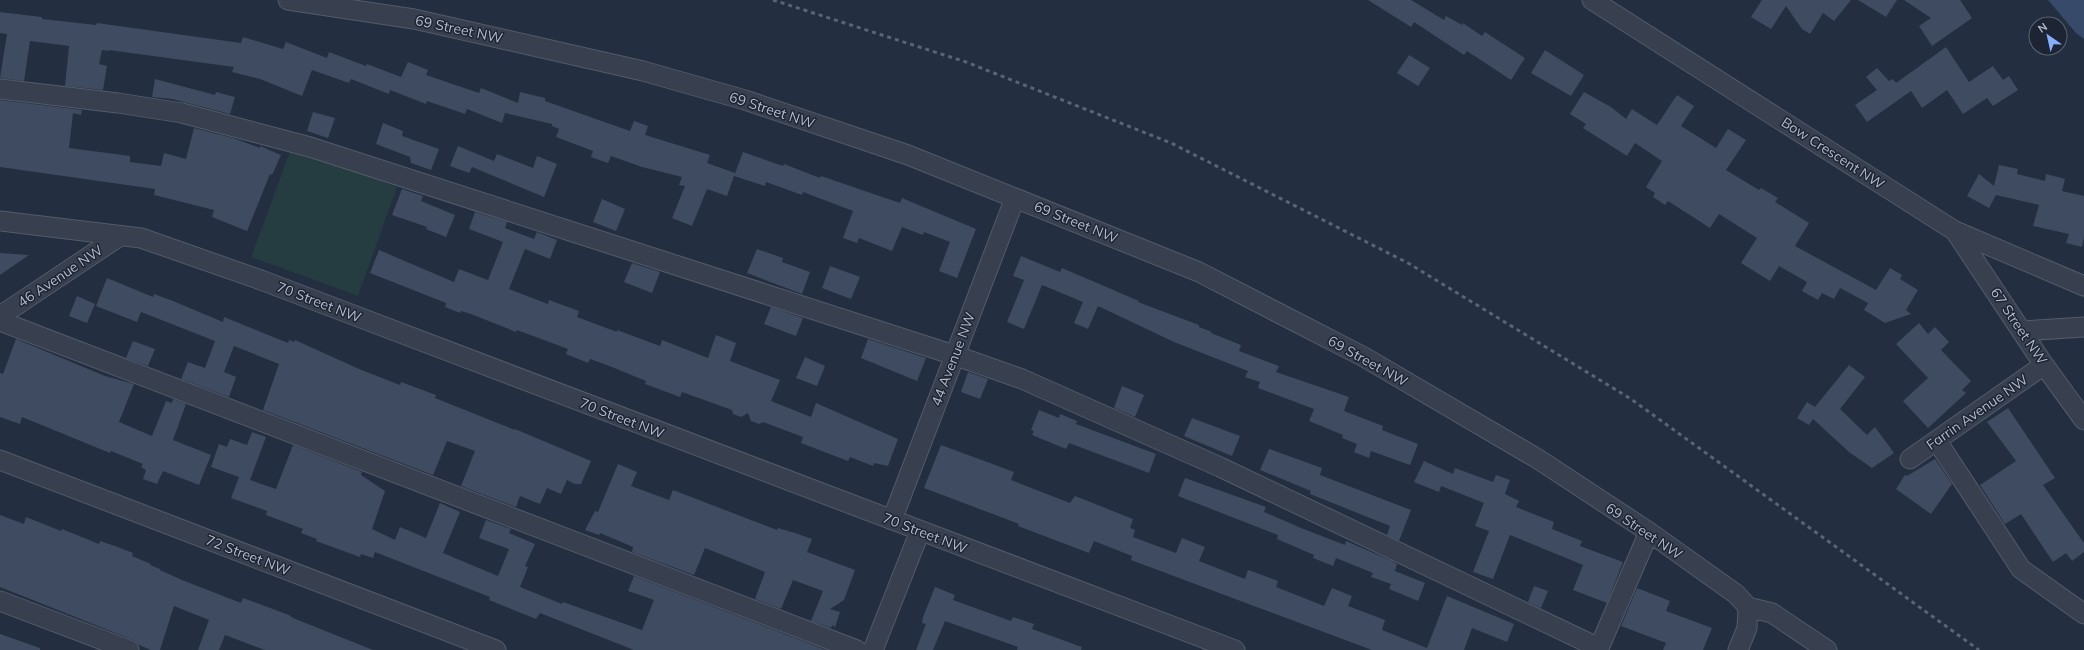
<svg xmlns="http://www.w3.org/2000/svg" width="2084" height="650" font-family="Mulish,sans-serif">
	<rect width="100%" height="100%" fill="#232e40"/>
	<path fill="#253c41" d="M291,149L397,187L358,296L251,257Z"/>
	<path fill="#384a6a" d="M2048,0H2084V39L2076,33Z"/>
	<path fill="#3f4b60" d="M1368,0H1411L1444,20L1446,16L1462,25L1463,23L1482,36L1485,32L1525,58L1511,80L1467,51L1464,55L1414,22L1411,27Z
		M1762,0H1851L1834,21L1823,13L1810,34L1802,29L1786,6L1771,29L1751,17Z
		M1858,0H1897L1886,17Z
		M1904,0H1960L1972,18L1932,46L1919,26L1931,18Z
		M0,12L42,17V19L96,25L97,23L241,43L243,37L283,49L286,42L327,58L329,52L366,66L367,64L401,77L408,62L428,70L426,75L479,93L481,88L518,103L520,92L545,98V101L630,131L634,121L648,126L645,135L710,155L707,163L735,173L727,196L707,189L692,226L672,218L685,186L679,185L682,177L642,167L611,156L608,163L591,157L593,151L556,137L559,129L552,126V124L505,113L502,123L467,109L465,114L427,101L426,104L390,90L389,94L351,79L349,83L312,70L302,96L260,79L232,72L234,67L109,50V51L102,50L99,64L107,66L103,90L65,86L69,46L30,41L24,81L0,78L7,34L0,33Z
		M1946,47L1969,82L1993,66L2003,80L2009,76L2018,90L1993,106L1987,98L1963,114L1947,90L1922,108L1911,91L1867,122L1855,105L1877,90L1866,77L1877,68L1889,81L1893,79L1896,83Z
		M1545,50L1584,75L1571,96L1531,73Z
		M1409,55L1430,68L1418,86L1397,73Z
		M155,79L215,95L216,92L235,97L230,114L172,99L152,97Z
		M1584,92L1611,107L1626,119L1632,109L1657,125L1677,95L1694,106L1681,126L1716,148L1728,129L1746,140L1726,170L1759,190L1761,188L1778,198L1775,202L1809,223L1795,246L1876,290L1890,268L1902,275L1900,279L1918,290L1906,310L1911,314L1885,323L1864,310L1868,303L1840,288L1834,299L1822,293L1818,300L1802,291L1807,282L1779,266L1770,281L1741,263L1757,238L1719,214L1710,228L1668,201L1665,205L1653,197L1655,193L1646,187L1662,161L1635,143L1627,156L1583,128L1586,124L1570,114Z
		M0,100L82,110L81,115L73,113L69,148L130,156V162L161,166L164,153L186,159L194,128L233,138L260,148V146L281,155L272,175L270,174L247,231L212,217L214,210L154,195L155,189L0,167Z
		M313,112L335,118L328,138L307,131Z
		M383,123L403,131L402,136L439,149L431,170L411,163L410,157L376,144Z
		M458,146L494,161L497,154L533,168L537,156L557,164L544,197L472,167L469,173L450,166Z
		M743,152L783,166L784,164L820,178L821,176L900,203L902,198L976,229L957,278L939,271L950,242L924,232L923,235L902,227L892,251L859,238L857,243L843,238L853,211L803,192L802,195L766,182L765,186L734,176Z
		M1999,165L2018,169L2017,174L2045,181L2046,174L2065,179L2062,191L2084,196V237L2082,247L2066,243L2069,234L2033,226L2039,205L1996,195L1989,208L1967,196L1979,174L1994,186Z
		M402,189L423,196L421,201L455,215L446,237L426,229L427,227L392,215Z
		M602,199L625,209L616,231L593,222Z
		M475,212L507,222L505,228L534,239L537,232L557,240L550,259L525,249L509,289L548,304L549,300L579,311L577,317L617,332V330L660,346L662,340L708,358L716,335L736,343L730,361L780,380L771,401L811,417L816,403L898,439L888,466L874,463L873,466L850,457L848,461L801,443L803,437L763,422L759,424L751,421L748,413L741,417L733,414L732,410L682,392L680,397L645,384L646,381L607,365L590,359L588,363L566,354L568,349L517,330L516,332L471,314L461,311L460,313L445,307L446,303L370,273L379,250L454,282L459,269L488,280L503,242L469,229Z
		M757,249L783,258L782,262L810,272L802,294L747,273Z
		M0,253L29,255L0,275Z
		M1021,256L1060,272L1062,268L1139,301L1138,302L1199,325V327L1212,332L1211,333L1241,345L1239,351L1279,366L1276,372L1349,397L1344,411L1383,426L1382,430L1418,444L1410,465L1371,451L1369,458L1354,452L1357,444L1342,438L1343,435L1309,421L1314,409L1258,388L1260,382L1245,377L1248,371L1174,342L1098,306L1088,329L1074,323L1083,302L1042,285L1024,329L1007,322L1024,280L1013,276Z
		M632,263L660,272L652,293L624,282Z
		M830,266L860,277L851,299L822,288Z
		M107,278L153,297L154,294L173,301L223,322L224,317L288,343L289,340L294,342L295,340L359,369L400,385L401,382L436,395L435,398L515,430V429L591,461L581,484H575L567,480L561,494L547,488L540,504L520,496L516,507L461,486L475,451L447,441L433,475L263,410L279,364L234,346L224,372L236,377L229,397L181,379L188,362L205,368L215,341L141,312L137,322L96,306Z
		M77,296L95,304L87,323L69,316Z
		M771,307L803,318L796,336L764,324Z
		M1919,323L1928,334L1935,327L1949,342L1941,350L1971,381L1962,390L1966,393L1928,428L1903,401L1928,378L1896,344Z
		M16,339L105,376L134,384L119,422L152,436L166,401L172,403L173,399L186,404L173,440L211,455L199,485L163,471L157,484L143,479L146,470L141,467L143,464L111,451L110,453L22,417L20,424L0,417V373L3,374Z
		M868,339L926,358L917,381L861,358Z
		M133,341L155,349L148,366L126,358Z
		M805,357L825,366L817,386L796,378Z
		M1849,365L1865,377L1840,409L1867,435L1875,427L1894,453L1872,468L1849,452L1813,419L1809,425L1797,418L1807,402L1815,407Z
		M968,372L988,379L980,399L961,392Z
		M1122,386L1144,395L1135,417L1114,408Z
		M2008,408L2055,478L2043,485L2084,543V552L2072,561L2066,553L2053,562L2021,514L2005,524L1980,485L2016,461L1987,422Z
		M1039,410L1059,418L1060,414L1077,421L1076,424L1156,454L1149,473L1069,443L1066,449L1032,435L1034,431L1031,430Z
		M1192,418L1240,436L1232,456L1184,436Z
		M252,432L266,437L250,480L276,489L293,445L362,472L361,475L385,491L372,529L395,540L400,527L426,538L440,503L460,512L443,553L498,576L509,549L479,538L486,520L511,529L509,533L535,544L525,566L528,567L520,587L562,604L563,602L642,630L654,600L628,591L634,576L826,650H634L540,613L536,619L489,600L490,597L375,552L373,558L361,554L360,557L316,541L317,539L301,533L303,529L266,515L267,511L231,498L239,477L211,467L219,444L227,447L230,439L247,445Z
		M941,445L1014,472L1011,480L1070,503L1075,496L1133,519L1130,528L1135,530L1133,537L1176,553L1182,538L1205,547L1199,561L1245,579L1248,570L1251,571L1278,581L1276,587L1324,606L1332,588L1352,596L1348,606L1385,620L1382,630L1427,648L1447,596L1514,624L1507,642L1472,628L1464,650H1372L1131,560L1132,556L1094,541L1089,553L1018,526L1019,524L924,488Z
		M1269,449L1322,468L1320,475L1411,510L1399,541L1387,535L1390,526L1310,494L1311,491L1260,470Z
		M1935,459L1952,484L1931,514L1896,489L1905,475L1907,476Z
		M1424,461L1453,474L1455,468L1493,482L1496,475L1510,480L1505,494L1519,501L1516,507L1554,522L1552,529L1582,541L1580,546L1623,562L1607,603L1573,590L1583,565L1510,535L1493,579L1473,572L1489,531L1475,526L1484,503L1441,486L1439,492L1414,482Z
		M618,464L637,472L631,486L669,500L673,490L777,530L778,528L795,533L812,539L807,552L855,570L844,600L830,609L840,612L835,627L832,625L831,628L811,621L823,591L793,580L781,609L755,599L765,572L705,548L694,575L632,552L633,547L600,533L599,535L585,530L595,511L598,512Z
		M1185,478L1266,507L1264,512L1301,528L1345,545L1346,541L1392,561L1397,564L1395,571L1425,583L1418,601L1389,589L1391,584L1371,577L1373,573L1336,558L1333,566L1313,558L1314,555L1277,539L1278,535L1178,496Z
		M0,515L24,524L26,517L61,531L62,529L99,544L100,541L115,546L133,553L132,556L151,564L150,565L160,569V570L182,580L241,603L243,598L289,615L293,618L373,650H265L225,635L219,650H198L209,620L174,606L160,650H151L139,645L133,640L0,587Z
		M1534,586L1548,591L1541,608L1528,602Z
		M935,587L955,595L953,600L1011,621L1013,617L1034,624L1032,629L1082,647L1081,650H1017L1018,647L945,621L933,650H916L926,624L922,623L923,617Z
		M1637,588L1670,601L1666,611L1712,628L1703,650H1663L1666,643L1621,626Z
		M0,634L40,648V650H0Z"/>
	<g fill="none" stroke-linecap="round" stroke-linejoin="round">
		<defs>
			<path id="minor" d="M288,0L414,19L643,71L745,100L908,155L1199,272L1364,357L1538,459L1649,532L1736,594L1748,607L1747,628L1738,650
				M1592,0L1955,231L2084,286
				M0,89L118,103L182,113L310,147L954,355L1022,379L1220,467L1599,648L1649,532
				M0,221L141,238L261,280L1235,650
				M1955,231L2044,365L2084,420
				M0,316L120,236
				M0,321L857,650
				M2022,331L2084,327
				M1937,441L2021,569L2084,614
				M1910,459L2044,365
				M0,460L496,650
				M892,520L1015,198
				M0,601L129,650
				M1748,607L1772,613L1827,650
				M873,650L920,531"/>
		</defs>
		<use href="#minor" stroke="#535b6a" stroke-width="21"/>
		<use href="#minor" stroke="#384050" stroke-width="19"/>
		<path stroke="#596477" stroke-width="3" stroke-dasharray="4 4" stroke-linecap="butt" d="M773,0L966,62L1171,143L1408,263L1631,399L1979,650"/>
	</g>
	<g text-anchor="middle" dominant-baseline="central" stroke-width="3" stroke-linejoin="round" paint-order="stroke">
		<g font-size="14" fill="#b4bbca" stroke="#1d2535">
			<text transform="translate(459 29) rotate(12)">69 Street NW</text>
			<text transform="translate(772 110) rotate(18)">69 Street NW</text>
			<text transform="translate(1833 153) rotate(33)">Bow Crescent NW</text>
			<text transform="translate(1076 222) rotate(22)">69 Street NW</text>
			<text transform="translate(60 276) rotate(-34)">46 Avenue NW</text>
			<text transform="translate(319 302) rotate(21)">70 Street NW</text>
			<text transform="translate(2019 326) rotate(56)">67 Street NW</text>
			<text transform="translate(953 359) rotate(-69)">44 Avenue NW</text>
			<text transform="translate(1368 361) rotate(29)">69 Street NW</text>
			<text transform="translate(1977 412) rotate(-35)">Farrin Avenue NW</text>
			<text transform="translate(622 418) rotate(21)">70 Street NW</text>
			<text transform="translate(1644 531) rotate(34)">69 Street NW</text>
			<text transform="translate(925 533) rotate(21)">70 Street NW</text>
			<text transform="translate(248 555) rotate(21)">72 Street NW</text>
		</g>
	</g>
	<g transform="translate(2048 36) rotate(326)"><circle r="19" fill="#1d2535" stroke="#596171"/>
	<path d="M0-3L7 15L0 10L-7 15Z" fill="#87aefd"/>
	<text y="-6" font-size="11" font-weight="bold" text-anchor="middle" fill="#b4bbca">N</text>
	</g>
</svg>
